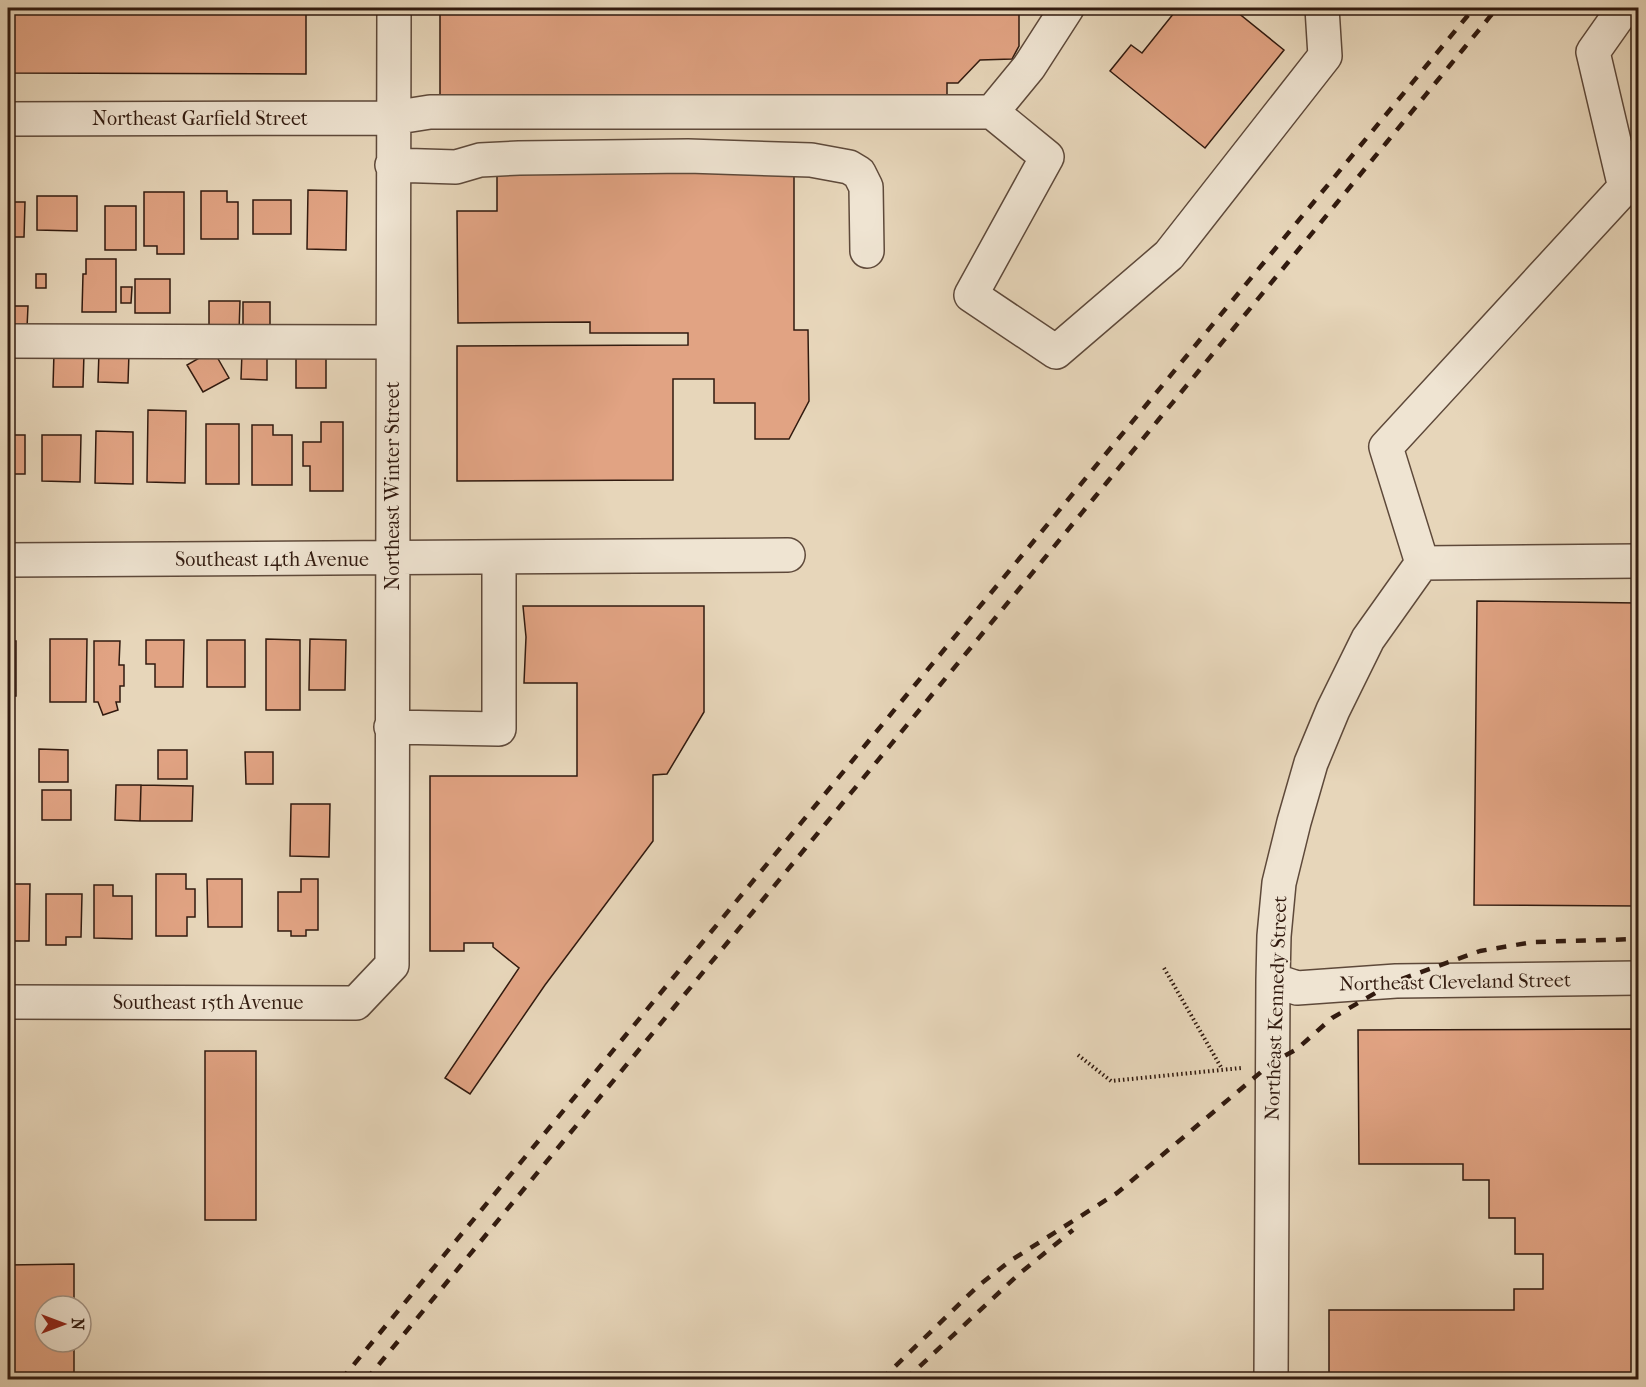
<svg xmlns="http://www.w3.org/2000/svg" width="1646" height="1387" font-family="'IM FELL French Canon',serif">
	<rect width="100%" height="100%" fill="#e7d6ba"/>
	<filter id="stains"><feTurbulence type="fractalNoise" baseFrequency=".00333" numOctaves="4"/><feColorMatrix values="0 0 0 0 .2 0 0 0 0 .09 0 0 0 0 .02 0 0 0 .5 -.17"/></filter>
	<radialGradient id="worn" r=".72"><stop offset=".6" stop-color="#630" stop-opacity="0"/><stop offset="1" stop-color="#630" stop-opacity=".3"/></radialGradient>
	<path fill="#e1a383" stroke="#311a0f" stroke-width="1.5" d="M8,8H306V74L8,73Z
		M440,8H1019V46L1012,59L980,60L958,83H947V97L440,98Z
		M1178,8H1232L1284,50L1205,148L1110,71L1131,45L1142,53Z
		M794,166V330H808L809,401L789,439H755V403H714V379H673V480L457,481V346L688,345V333H590V322L458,323L457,211H497V167Z
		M308,190L347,191L346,250L307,249Z
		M201,191H227V202H238V239H201Z
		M144,192H184V254H157V246H144Z
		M37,196H77V231L37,230Z
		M253,200H291V234H253Z
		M8,202H25L24,237H8Z
		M105,206H136V250H105Z
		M86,259H116V312H82L83,274H86Z
		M36,274H46V288H36Z
		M135,279H170V313H135Z
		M121,287H132L131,303H121Z
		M209,301H240L239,332H209Z
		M243,302H270V331H243Z
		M8,306H28L27,328H8Z
		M213,350L229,378L203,392L187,365Z
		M54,352L84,353L83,387H53Z
		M99,352L129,353L128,383L98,382Z
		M242,352H267V380L241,379Z
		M296,353H326V388H296Z
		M148,410L186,411L185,483L147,482Z
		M321,422H343V491H310V466H303V442H321Z
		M206,424H239V484H206Z
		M252,425H273V435H292V485H252Z
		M96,431L133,432V484L95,483Z
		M8,435H25V474H8Z
		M42,435H81L80,482L42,481Z
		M1477,601L1638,603V906L1474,905Z
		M523,606H704V712L667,774L653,775V841L545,985L470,1094L445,1078L519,968L493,947V943H464V951H430V776H577V683H524L526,637Z
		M50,639H87L86,702H50Z
		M266,639L300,640V710H266Z
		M310,639L346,640L345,690H309Z
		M146,640H184L183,687H155V664H146Z
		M207,640H245V687H207Z
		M8,641H16V696H8Z
		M94,641H120L119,665H124V686H120V702H116L118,710L103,715L98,702H94Z
		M39,749L68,750V782H39Z
		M158,750H187V779H158Z
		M245,752H273V784H246Z
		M116,785H141L140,821L115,820Z
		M141,785L193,786L192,821H140Z
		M42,790H71V820H42Z
		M291,804H330L329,857L290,856Z
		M156,874H186V889H195V917H187V936H156Z
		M207,879H242V927H208Z
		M301,879H318V930H306V936H291V931H278V892H301Z
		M8,884H30L29,941H8Z
		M94,885H113V896H132V939L94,938Z
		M46,894H82L81,937H66V945H46Z
		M1638,1029V1380H1329V1310H1514V1289H1543V1254H1515V1218H1489V1180H1463V1164H1359L1358,1030Z
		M205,1051H256V1220H205Z
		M74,1264V1306H45V1342H74V1380H8V1265Z"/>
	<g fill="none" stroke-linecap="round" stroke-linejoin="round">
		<defs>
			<path id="minor" d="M1624,8L1593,52L1625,188
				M992,112L1029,67L1067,8
				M8,119L392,118L430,112H992L1047,157L971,295L1056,352L1169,255L1325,56L1322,8
				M392,165L456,167L480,160L519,158L688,156L811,160L849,167L859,173L866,187L867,251
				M8,341L392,342
				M8,560L788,555
				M1422,563L1386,447L1638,173
				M1422,563L1638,561
				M391,727L499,729V557
				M1273,980L1297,988L1396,981L1638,978
				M8,1002L356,1003L392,965L394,8
				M1271,1380L1273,980L1274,936L1279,883L1294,822L1311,763L1333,710L1368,639L1422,563"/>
		</defs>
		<use href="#minor" stroke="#5e493a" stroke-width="36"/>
		<path stroke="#311a0f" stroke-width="4" stroke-dasharray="1.5 3" stroke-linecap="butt" d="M1164,968L1222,1069
			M1078,1055L1111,1081L1241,1068"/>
		<use href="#minor" stroke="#efe4d2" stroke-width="33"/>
		<path stroke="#311a0f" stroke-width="4.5" stroke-dasharray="10 10" stroke-linecap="butt" d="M341,1380L1474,8
			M366,1380C744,923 1121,466 1497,8
			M881,1380L978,1286L1010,1261L1117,1193L1273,1062L1297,1049L1332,1018L1396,981L1480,951L1533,942L1638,939
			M905,1380L1019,1274L1073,1230"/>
	</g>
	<g text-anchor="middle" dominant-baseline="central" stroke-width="4.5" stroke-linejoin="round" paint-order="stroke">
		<g font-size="20" fill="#311a0f" stroke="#efe4d2">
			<text x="200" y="118">Northeast Garfield Street</text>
			<text transform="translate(392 486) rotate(-90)">Northeast Winter Street</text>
			<text x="272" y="559">Southeast 14th Avenue</text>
			<text transform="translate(1455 982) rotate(-1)">Northeast Cleveland Street</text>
			<text x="208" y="1002">Southeast 15th Avenue</text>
			<text transform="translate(1276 1008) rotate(-88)">Northeast Kennedy Street</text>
		</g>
	</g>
	<rect width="1646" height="1387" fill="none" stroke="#e7d6ba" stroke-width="30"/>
	<rect x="9" y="9" width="1628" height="1369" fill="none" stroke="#311a0f" stroke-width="3"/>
	<rect x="15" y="15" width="1616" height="1357" fill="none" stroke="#311a0f" stroke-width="1.5"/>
	<g transform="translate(63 1324) rotate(90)"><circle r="28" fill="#efe4d2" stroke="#a39384" stroke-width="1.5"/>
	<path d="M0-4.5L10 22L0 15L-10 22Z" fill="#8f2418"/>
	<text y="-9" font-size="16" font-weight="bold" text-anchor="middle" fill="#311a0f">N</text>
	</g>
	<rect width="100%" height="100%" filter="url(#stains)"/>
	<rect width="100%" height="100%" fill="url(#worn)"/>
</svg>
